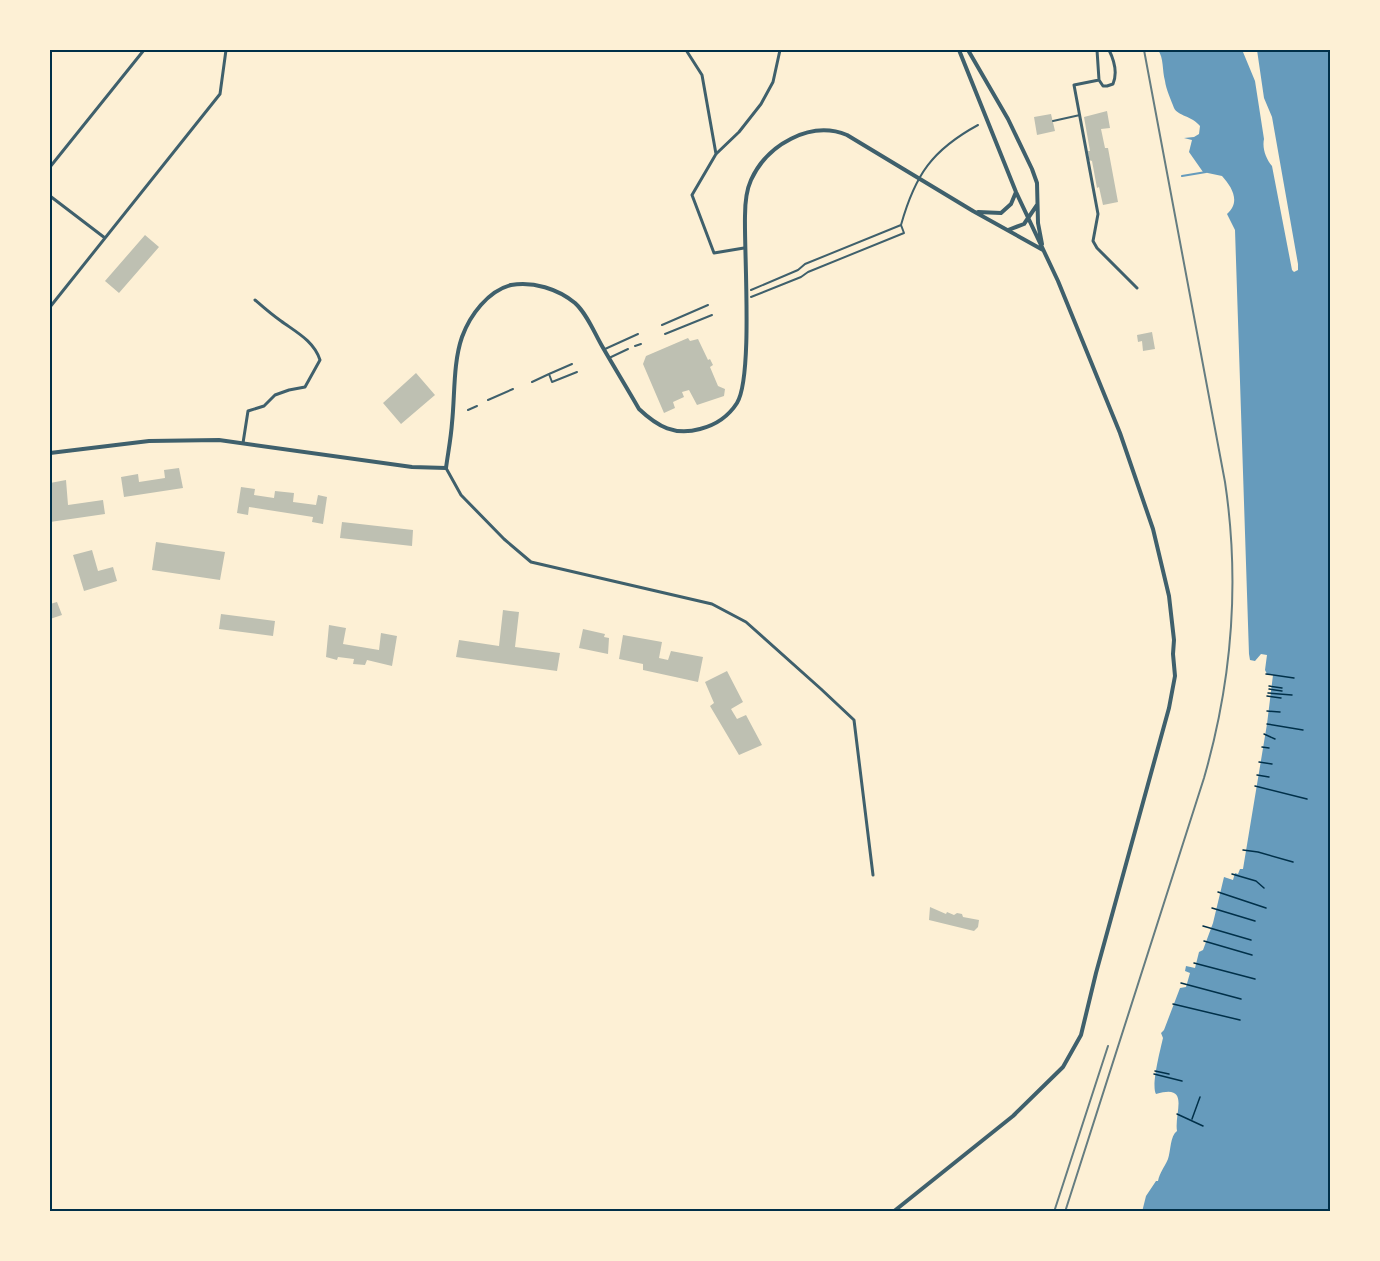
<svg xmlns="http://www.w3.org/2000/svg" width="1380" height="1261" font-family="Ubuntu,sans-serif">
	<rect width="100%" height="100%" fill="#fdf0d5"/>
	<path fill="#669bbc" d="M1158,50H1241L1243,52L1255,81L1264,139C1262,148 1266,159 1272,166L1292,270L1294,272L1298,270V264L1272,117L1264,98L1257,50H1330V1211L1142,1212L1146,1196L1156,1181H1158C1160,1172 1164,1168 1168,1159C1171,1150 1170,1136 1177,1131C1174,1113 1191,1083 1156,1094C1151,1086 1160,1051 1163,1038L1161,1033L1164,1030L1180,988L1186,987L1190,973L1185,971L1186,966L1195,968L1199,952L1203,950L1213,923L1224,877L1233,880L1235,873L1238,874L1240,869H1243L1267,724L1273,675L1267,674L1265,670L1267,655L1261,654L1255,661L1250,660L1249,654L1235,230L1227,214C1241,202 1232,187 1222,176L1203,172L1189,152L1192,140L1184,138L1194,137L1199,134L1200,126C1192,116 1178,116 1174,108C1171,100 1166,89 1165,81C1162,70 1164,58 1158,50Z"/>
	<g fill="none" stroke-linecap="round" stroke-linejoin="round">
		<path stroke="#669bbc" stroke-width="2" d="M1182,176L1206,172"/>
	</g>
	<path fill="#bec0b2" d="M1107,111L1110,128L1101,129L1105,148H1108L1118,202L1103,205L1099,187L1097,188L1092,161L1089,160L1088,151H1090L1084,117Z
		M1051,114L1055,131L1037,135L1034,117Z
		M145,235L159,247L119,293L105,281Z
		M1152,332L1155,349L1143,351L1142,341L1138,342L1137,335Z
		M688,338L690,341L698,339L708,360L710,359L713,365L710,367L718,386L725,389L724,396L697,405L689,390L682,392L684,397L673,402L675,408L664,413L643,364L646,356Z
		M416,373L435,395L401,424L383,403Z
		M179,468L183,488L124,497L121,477L138,474L139,482L165,478L164,470Z
		M66,480L68,505L103,500L105,514L50,522V483Z
		M241,487L255,489L254,495L274,498L275,491L294,493L293,502L316,505L318,495L327,497L323,524L312,522L313,517L249,507L248,515L237,513Z
		M342,522L413,530L412,546L340,538Z
		M156,542L225,552L220,580L152,570Z
		M92,550L98,571L113,567L117,581L84,591L73,555Z
		M57,602L62,615L50,619V604Z
		M503,610L519,612L515,647L560,653L557,671L456,657L459,640L499,646Z
		M221,614L275,621L273,636L219,629Z
		M329,625L346,628L343,644L379,650L381,633L397,636L392,666L367,660L365,665L353,664L354,659L338,657L337,660L326,657Z
		M583,629L605,634L604,637L609,638L608,654L579,648Z
		M623,635L662,642L659,658L668,660L671,651L703,657L698,682L643,670V664L619,659Z
		M727,671L743,702L731,709L737,719L746,715L762,745L739,755L710,706L714,703L705,682Z
		M930,907L946,914L947,912L954,915L957,913L962,914L963,917L979,920L978,927L974,931L929,920Z"/>
	<g fill="none" stroke-linecap="round" stroke-linejoin="round">
		<path stroke="#003049" stroke-width="1.5" d="M1266,674L1294,678
			M1269,686L1282,688
			M1269,689L1282,691
			M1268,693L1292,695
			M1267,696L1281,698
			M1267,711L1280,712
			M1267,724L1303,730
			M1264,734L1275,739
			M1262,747L1269,748
			M1259,762L1272,764
			M1257,775L1269,777
			M1255,786L1307,799
			M1243,850L1258,852L1293,862
			M1232,874L1256,881L1264,888
			M1218,892L1266,908
			M1212,908L1255,921
			M1203,926L1251,940
			M1204,941L1252,955
			M1194,963L1255,979
			M1181,983L1241,999
			M1173,1004L1240,1020
			M1155,1071L1169,1074
			M1154,1074L1182,1081
			M1177,1114L1203,1126
			M1192,1119L1200,1097"/>
		<path stroke="#3f606c" stroke-width="2" d="M1053,121L1080,115
			M901,225C915,175 932,150 978,125
			M751,290L798,270L805,264L901,225L904,233L808,272L801,277L751,297
			M662,325L708,305
			M665,334L712,315
			M635,346L641,344
			M605,349L638,334
			M609,358L628,349
			M572,364L549,374L552,382L577,372
			M532,382L549,374
			M488,400L513,389
			M468,410L477,406"/>
		<path stroke="#3f606c" stroke-width="3" d="M686,50L702,75L716,154
			M1097,50L1099,80L1103,86H1107L1113,84C1118,72 1114,60 1109,50
			M1099,80L1074,85L1098,214L1093,241L1097,248L1137,288
			M50,167L144,50
			M50,196L105,238
			M744,248L714,253L692,195L716,154L739,132L761,104L773,82L780,50
			M50,307L220,94L226,50
			M243,443L248,411L264,406L275,395L289,390L305,387L320,360C314,341 296,332 281,321C272,315 263,307 255,300
			M446,468L461,495L504,539L531,562L712,604L746,622L821,689L854,720L873,875"/>
		<path stroke="#3f606c" stroke-width="4" d="M968,50L1008,119L1032,169L1037,183L1038,223L1042,244
			M978,212L1001,213L1011,204L1016,192
			M1008,230L1024,224L1037,205
			M50,453L149,441L219,440L412,467L446,468C448,453 451,438 452,423C455,395 453,363 462,337C470,315 488,291 511,285C533,281 558,289 575,303C587,314 594,332 602,346C614,367 627,388 639,409C658,427 675,436 700,429C716,425 728,417 737,403C753,377 744,253 745,216C745,204 746,191 751,180C767,145 810,120 847,135L973,211L1043,250
			M893,1212L1013,1116L1063,1067L1081,1035L1096,973L1169,708L1175,676L1173,654L1174,640L1169,596L1153,529L1120,433L1058,281L1016,192L959,50"/>
		<path stroke="#657d81" stroke-width="2" d="M1054,1212L1108,1046
			M1065,1212L1204,778C1232,681 1240,582 1225,482L1144,50"/>
	</g>
	<rect width="1380" height="1261" fill="none" stroke="#fdf0d5" stroke-width="102"/>
	<rect x="51" y="51" width="1278" height="1159" fill="none" stroke="#003049" stroke-width="2"/>
</svg>
